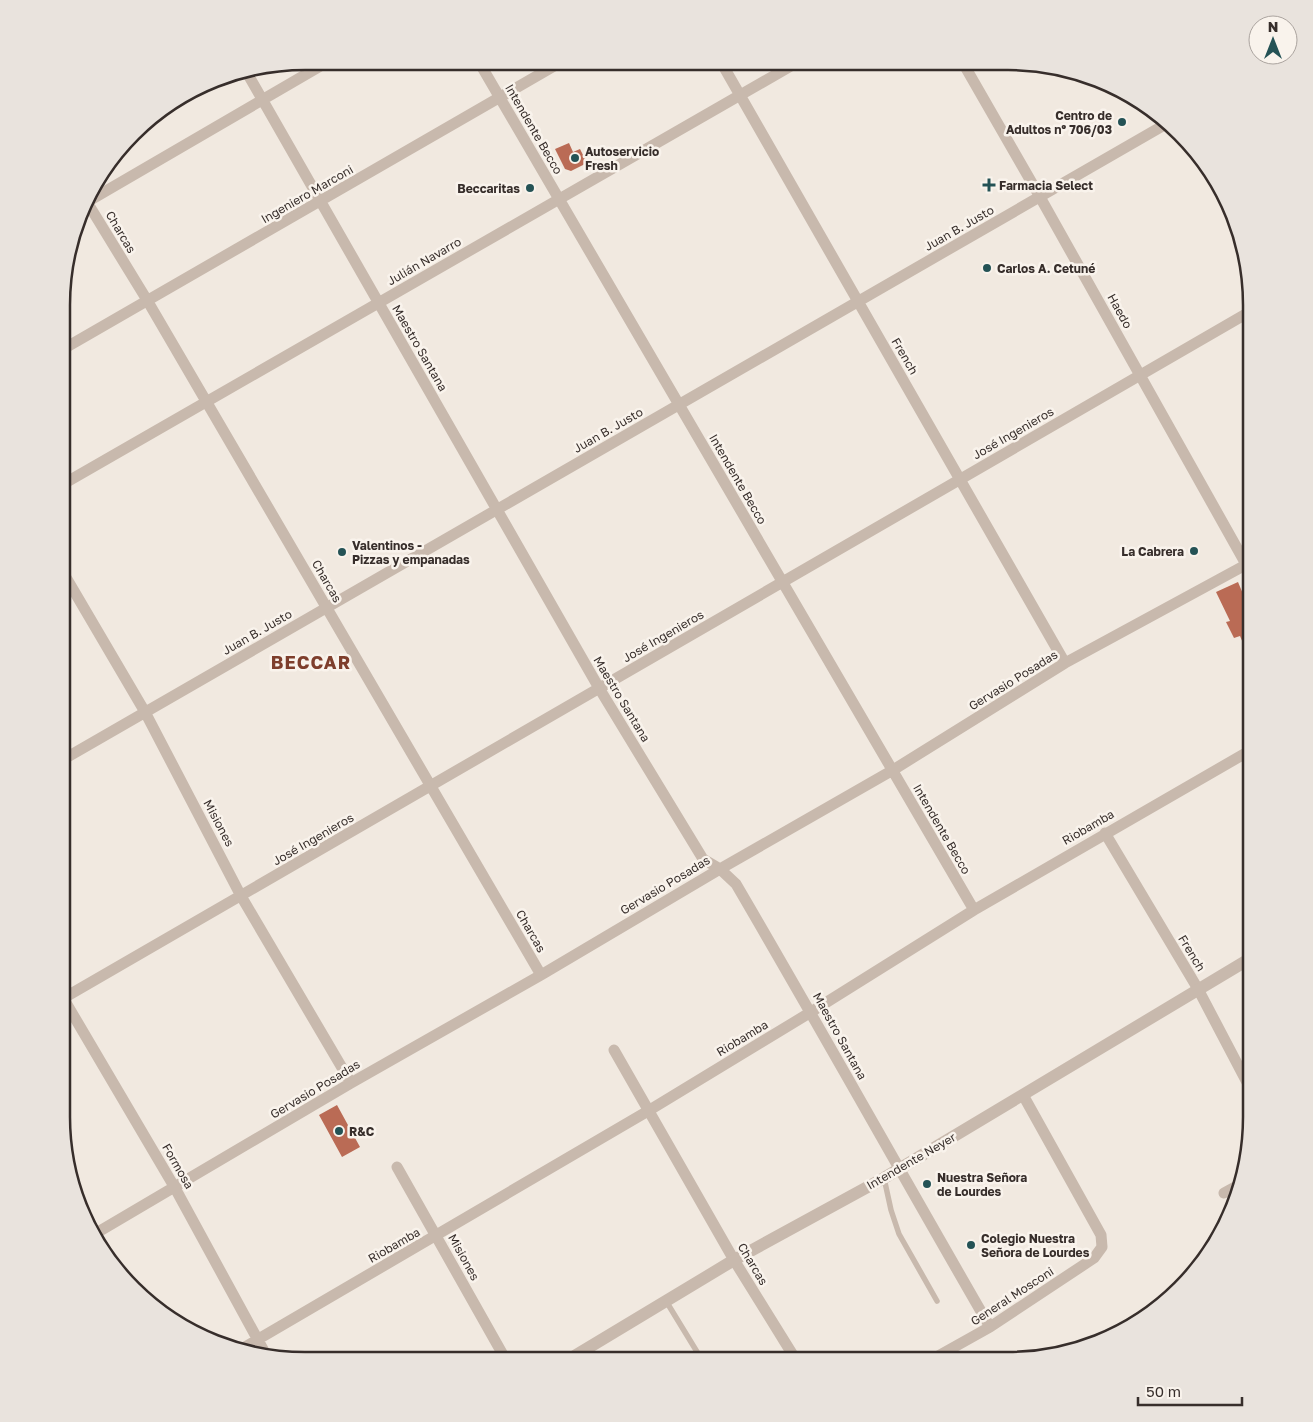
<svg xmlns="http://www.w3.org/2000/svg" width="1313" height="1422" font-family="'Golos Text',sans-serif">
	<rect width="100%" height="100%" fill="#f1e9e0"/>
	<path fill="#ba6b55" d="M569,143L573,152L580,149L587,163L571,171L565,169L555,149Z
		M1238,582L1251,613V640L1243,643L1240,636L1234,638L1226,622L1230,621L1216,592Z
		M337,1105L360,1147L342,1157L319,1115Z"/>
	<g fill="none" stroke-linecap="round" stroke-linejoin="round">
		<path stroke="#c8b9ad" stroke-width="5.5" d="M884,1178L891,1210L899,1234L937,1301
			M666,1301L702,1360"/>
		<path stroke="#c8b9ad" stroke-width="11" d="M479,62L974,910
			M721,62L1065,663
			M963,63L1040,197L1251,573
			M246,71L599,688L703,859L720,869L736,884C822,1031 905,1180 990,1327
			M87,202L147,300L541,975
			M87,202L329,61
			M65,348L561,62
			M65,483L796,63
			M64,574L145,712L241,896L351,1083
			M64,759L1166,124
			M1105,833L1198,989L1251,1090
			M62,996L175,1188L265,1353
			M62,999L1251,311
			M614,1050L734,1260L796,1360
			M397,1167L506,1360
			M1224,1193L1235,1187
			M93,1235L351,1083L541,975L720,869L893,770L1065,663L1251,562
			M245,1347L648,1111L811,1012L974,910L1251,750
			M931,1360L990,1327L1094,1258L1102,1247L1101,1235L1023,1095"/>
		<path stroke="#c8b9ad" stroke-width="12" d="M568,1360L734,1260L884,1178L1251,958"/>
	</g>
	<g fill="#245255" stroke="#f9f3ec" stroke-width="2">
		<circle cx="1122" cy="122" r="5"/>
		<circle cx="575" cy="158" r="5"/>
		<path d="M986.5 177.5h5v5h5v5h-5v5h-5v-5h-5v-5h5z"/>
		<circle cx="530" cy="188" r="5"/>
		<circle cx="987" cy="268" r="5"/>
		<circle cx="1194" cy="551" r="5"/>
		<circle cx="342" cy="552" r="5"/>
		<circle cx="339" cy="1131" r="5"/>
		<circle cx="927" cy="1184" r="5"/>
		<circle cx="971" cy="1245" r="5"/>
	</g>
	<g text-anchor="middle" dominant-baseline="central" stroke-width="5" stroke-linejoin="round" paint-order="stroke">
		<g font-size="12" font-weight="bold" fill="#372e2b" stroke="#f9f3ec" text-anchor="start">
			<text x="1112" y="115" text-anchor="end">Centro de<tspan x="1112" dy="14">Adultos nº 706/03</tspan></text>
			<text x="585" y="151">Autoservicio<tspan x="585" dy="14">Fresh</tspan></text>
			<text x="999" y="185">Farmacia Select</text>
			<text x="520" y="188" text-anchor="end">Beccaritas</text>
			<text x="997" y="268">Carlos A. Cetuné</text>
			<text x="352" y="545">Valentinos -<tspan x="352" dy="14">Pizzas y empanadas</tspan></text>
			<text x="1184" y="551" text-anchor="end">La Cabrera</text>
			<text x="349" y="1131">R&amp;C</text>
			<text x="937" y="1177">Nuestra Señora<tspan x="937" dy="14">de Lourdes</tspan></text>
			<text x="981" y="1238">Colegio Nuestra<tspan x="981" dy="14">Señora de Lourdes</tspan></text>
		</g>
		<g font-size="12" fill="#372e2b" stroke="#f9f3ec">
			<text transform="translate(534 129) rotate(60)">Intendente Becco</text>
			<text transform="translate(307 194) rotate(-30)">Ingeniero Marconi</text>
			<text transform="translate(959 228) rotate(-30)">Juan B. Justo</text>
			<text transform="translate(121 232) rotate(59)">Charcas</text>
			<text transform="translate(424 261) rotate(-30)">Julián Navarro</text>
			<text transform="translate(1120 311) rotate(61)">Haedo</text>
			<text transform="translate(420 348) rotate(60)">Maestro Santana</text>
			<text transform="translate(905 356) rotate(60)">French</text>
			<text transform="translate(608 430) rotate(-30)">Juan B. Justo</text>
			<text transform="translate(1013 433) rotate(-30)">José Ingenieros</text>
			<text transform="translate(738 479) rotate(60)">Intendente Becco</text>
			<text transform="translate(327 581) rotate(60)">Charcas</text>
			<text transform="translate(257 632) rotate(-30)">Juan B. Justo</text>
			<text transform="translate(663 636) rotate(-30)">José Ingenieros</text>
			<text transform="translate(1013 680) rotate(-32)">Gervasio Posadas</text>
			<text transform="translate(622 699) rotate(59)">Maestro Santana</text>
			<text transform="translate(219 823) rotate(62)">Misiones</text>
			<text transform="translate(1088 827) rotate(-30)">Riobamba</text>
			<text transform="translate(942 829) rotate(60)">Intendente Becco</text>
			<text transform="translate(313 839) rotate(-30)">José Ingenieros</text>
			<text transform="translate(665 885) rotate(-31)">Gervasio Posadas</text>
			<text transform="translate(531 931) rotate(60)">Charcas</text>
			<text transform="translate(1192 953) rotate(59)">French</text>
			<text transform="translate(840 1036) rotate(61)">Maestro Santana</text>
			<text transform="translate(742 1038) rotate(-31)">Riobamba</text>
			<text transform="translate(315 1089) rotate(-31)">Gervasio Posadas</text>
			<text transform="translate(911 1161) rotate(-30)">Intendente Neyer</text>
			<text transform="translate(178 1166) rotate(60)">Formosa</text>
			<text transform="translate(394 1245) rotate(-30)">Riobamba</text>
			<text transform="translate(464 1257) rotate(61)">Misiones</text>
			<text transform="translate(753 1264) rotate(59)">Charcas</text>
			<text transform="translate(1012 1296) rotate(-33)">General Mosconi</text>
		</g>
		<g font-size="18" font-weight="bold" letter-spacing="1" fill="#7e3e2c" stroke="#f9f3ec">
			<text x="311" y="662">BECCAR</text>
		</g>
	</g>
	<path d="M0 0H1313V1422H0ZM305 70H1008A235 235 0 0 1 1243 305V1117A235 235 0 0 1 1008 1352H305A235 235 0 0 1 70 1117V305A235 235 0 0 1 305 70Z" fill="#e9e3dd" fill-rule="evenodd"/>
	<path fill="none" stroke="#372e2b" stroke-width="2.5" d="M305 70H1008A235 235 0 0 1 1243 305V1117A235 235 0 0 1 1008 1352H305A235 235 0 0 1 70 1117V305A235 235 0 0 1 305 70Z"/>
	<g transform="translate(1273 40)"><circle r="24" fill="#f9f3ec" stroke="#aba49f"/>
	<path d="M0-4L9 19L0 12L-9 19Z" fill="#245255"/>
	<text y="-8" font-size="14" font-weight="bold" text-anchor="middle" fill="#372e2b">N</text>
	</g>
	<path d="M1138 1397v8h104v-8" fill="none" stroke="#372e2b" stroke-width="2.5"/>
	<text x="1146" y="1397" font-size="15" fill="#372e2b" stroke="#f9f3ec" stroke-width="4" paint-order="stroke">50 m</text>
</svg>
